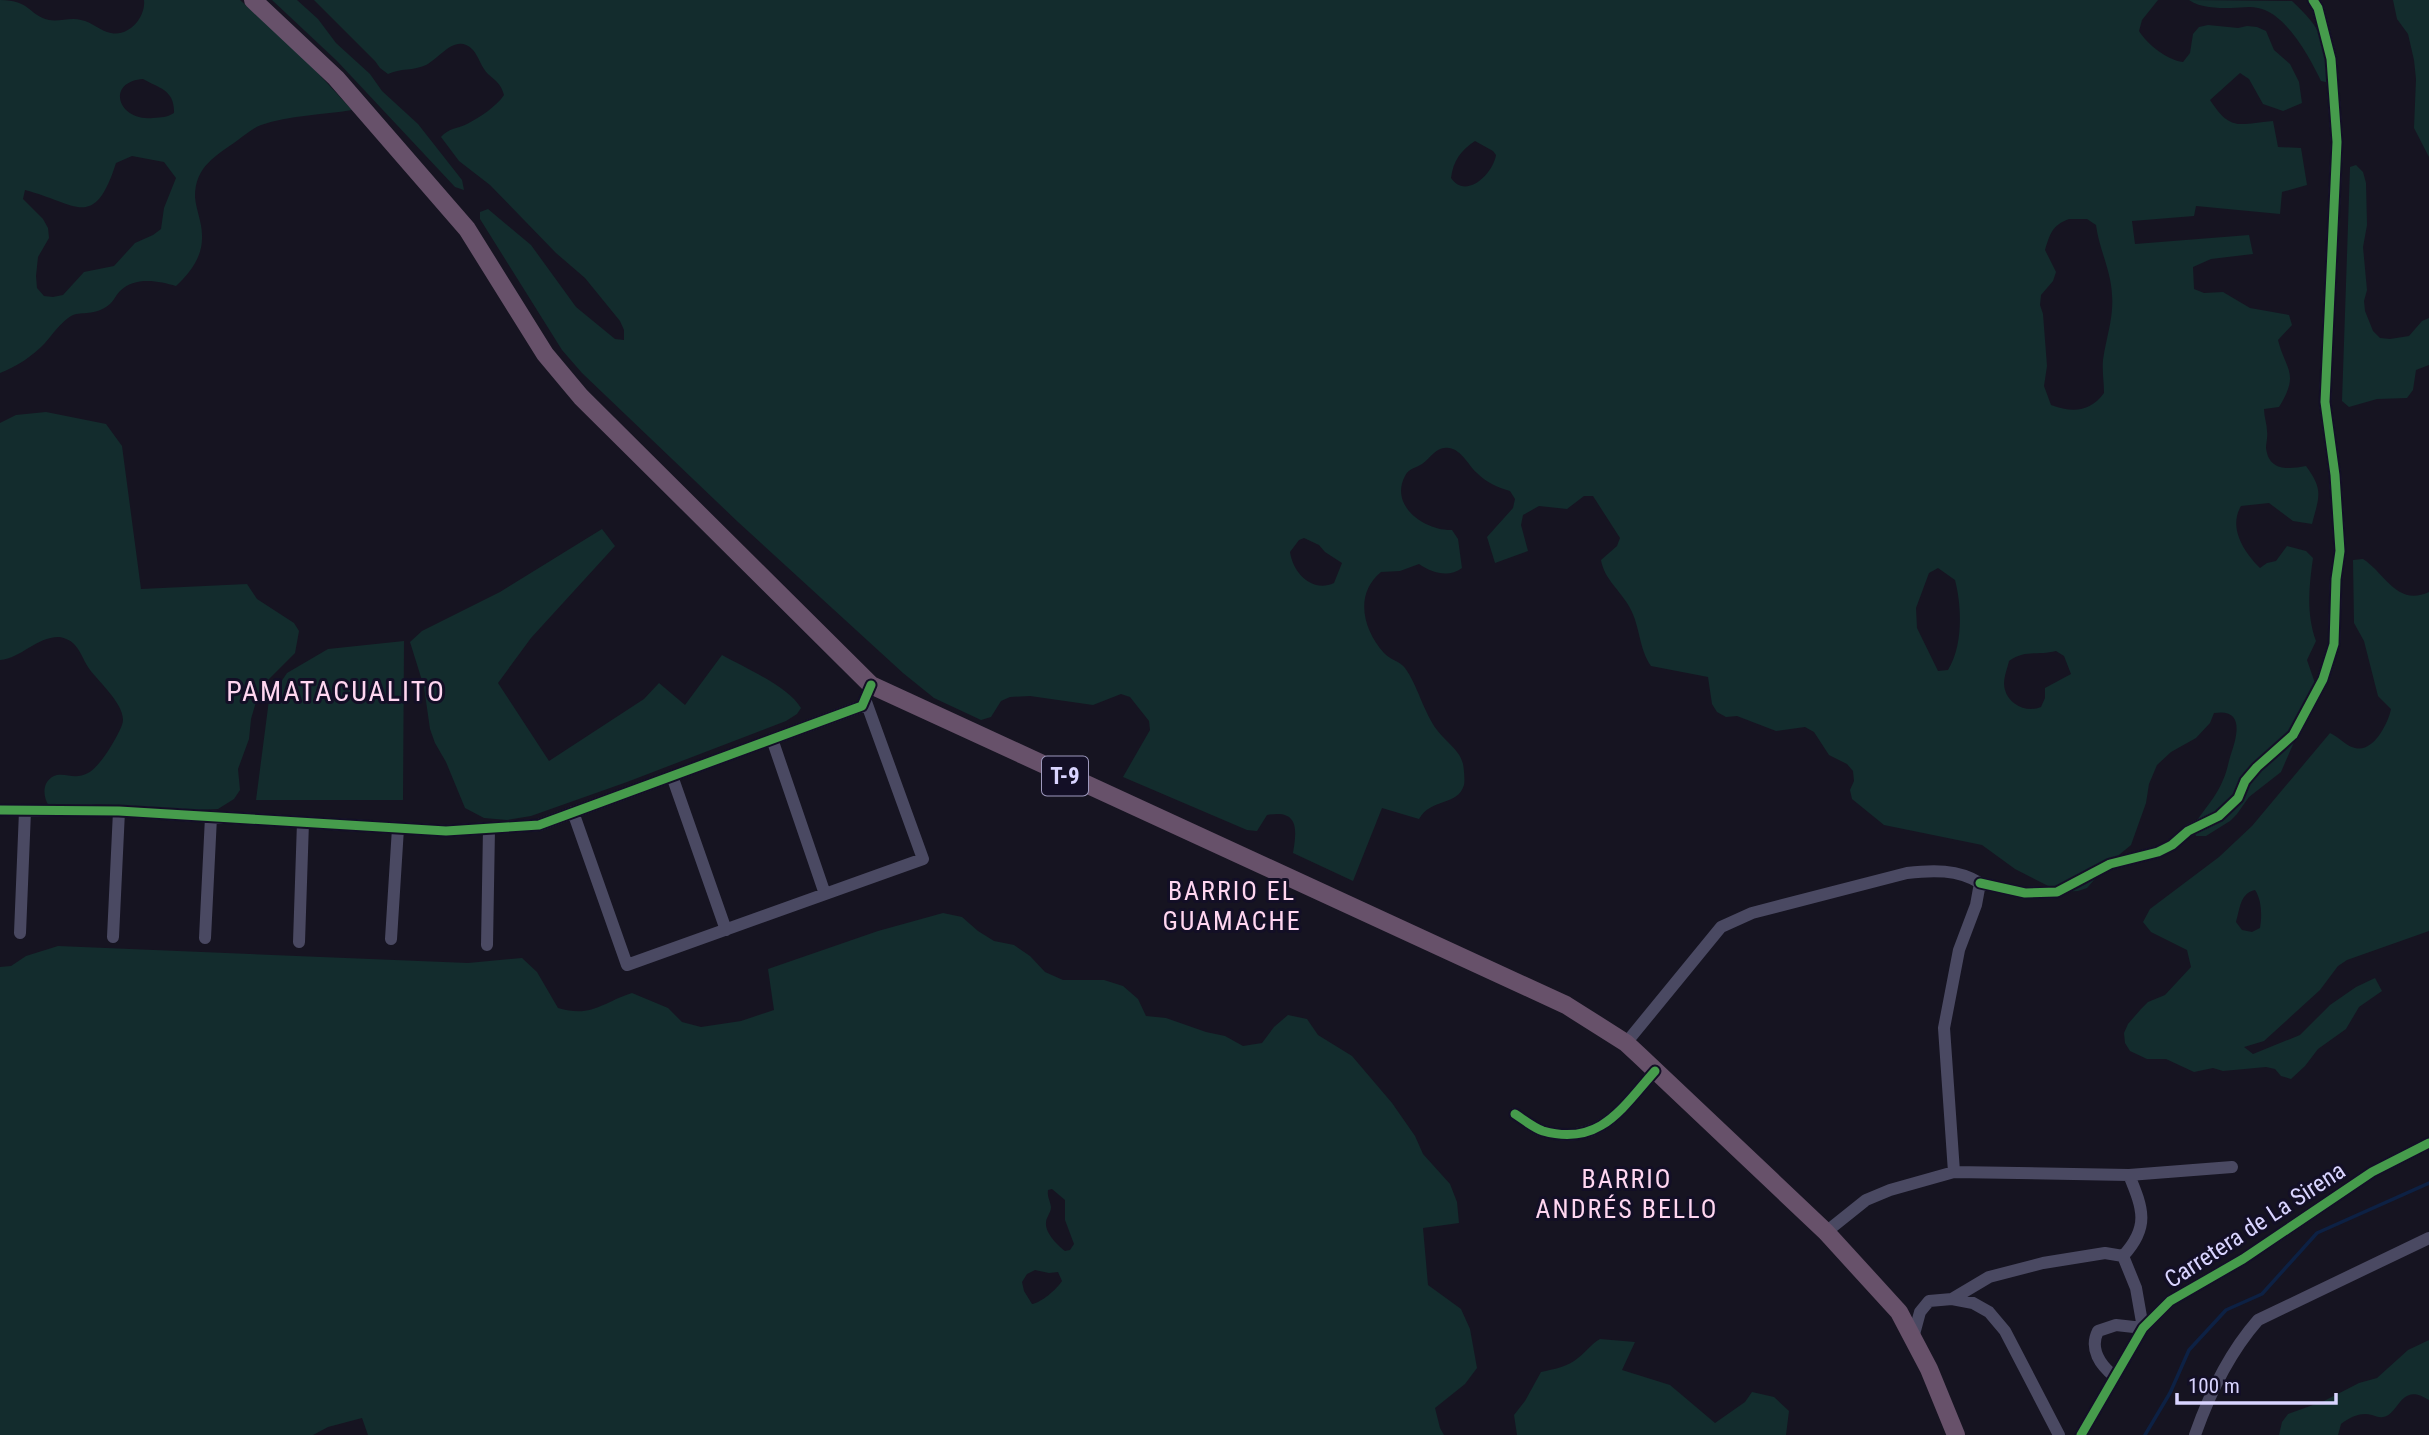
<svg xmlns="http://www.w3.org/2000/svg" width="2429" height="1435" font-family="'Roboto Condensed',sans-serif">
	<rect width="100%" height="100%" fill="#161421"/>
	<path fill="#132c2d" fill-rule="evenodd" d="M0,0C31,0 28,15 49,20C59,22 71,17 81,20C92,22 100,31 111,33C129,37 146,17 144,0H240L303,57L352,110C323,115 289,115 261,125C253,128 245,135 238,140C216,156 195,166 195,197C196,210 202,222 202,235C203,256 191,272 176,286C159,281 135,276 120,291C115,296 113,303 106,307C92,316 80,311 71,316C60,323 53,334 45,343C33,356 16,367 0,373ZM143,79C159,88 175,90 174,113C166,118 162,117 153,118C118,122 105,82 143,79ZM132,156L164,162L176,178L164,208L161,229L153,235L135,243L114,266L84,272L63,295L53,297L44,296L37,288L36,276L38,257L49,238L48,228L43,219L23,199L25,190C76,203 94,232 116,163Z
		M272,0H297L318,19L336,43L370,74L382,91L418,124L462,180L464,190L455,187L337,61Z
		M314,0H2158L2142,20L2139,31C2148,45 2167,60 2183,62L2190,53L2193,34L2199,27L2208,25L2238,28L2247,26L2257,27L2266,31L2274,50L2290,64L2299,82L2302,103L2283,111L2263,104L2249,79L2240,73L2210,100C2231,132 2238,124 2273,121L2278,147L2301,148L2307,185L2282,192L2280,214L2196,206L2194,216L2132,221L2135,244L2249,235L2253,254L2211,259L2193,267L2194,289L2204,293L2223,292L2250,308L2289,315L2292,325L2278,340C2286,371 2300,373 2279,407L2264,409C2264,417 2267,424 2267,431C2268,437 2266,443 2266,448C2269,472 2289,469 2306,466C2324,490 2319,497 2312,524L2293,521L2269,503L2241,506C2228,528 2244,552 2260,568L2267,563L2276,561L2287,546L2306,551L2313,558C2309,587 2306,613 2316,641L2307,660L2317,689L2281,772L2249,797L2237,814L2230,821L2206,836H2196L2193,826C2202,812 2217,796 2223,780C2227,772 2228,763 2231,754C2237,736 2245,708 2214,713L2210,723L2196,738L2171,752L2157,765L2149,784L2146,803L2131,845L2108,864L2087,888L2078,891L2060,892L2015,869L1982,845L1884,825L1852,799L1850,790L1854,781L1853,771L1847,764L1829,755L1814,732L1805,727L1776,731L1737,716L1726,717L1717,712L1712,704L1708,677L1651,666C1639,649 1640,626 1630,608C1621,591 1604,579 1601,560L1617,546L1620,538L1593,496H1584L1567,509L1539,506L1523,515L1521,525L1528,551L1495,563L1487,537L1513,508L1515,499L1510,491C1497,487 1487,483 1477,473C1468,465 1462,450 1449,448C1436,446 1432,457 1422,464C1416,468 1409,468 1405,476C1389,506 1425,531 1452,530L1458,539L1462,568C1449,578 1432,573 1419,564L1400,571L1381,572C1354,594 1363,630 1384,653C1390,660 1400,661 1405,668C1417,684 1424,713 1437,730C1445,741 1460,750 1463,764C1464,769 1465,780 1464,785C1458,806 1431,798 1419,819L1382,808L1353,881L1293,853C1297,829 1299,809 1267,815L1257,831L1247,830L1123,777L1150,730L1149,721L1130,697L1121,694L1093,705L1030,696L1010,697L1001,701L991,717L981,720L934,698L903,673L738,522L582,373L562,350L480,219V212L488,209L531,245L576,307L615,339L624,340V330L620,321L585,278L556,253L490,185L459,161L441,137C449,128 456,129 467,124C480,117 496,107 504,95C501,84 496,81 488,74C481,67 479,57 473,50C456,32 440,58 426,65C414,71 400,68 388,74L380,68L375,61ZM1475,141L1493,151L1496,155C1493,174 1466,200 1451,178C1453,161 1461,150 1475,141ZM2069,219H2087L2096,225C2099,249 2111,270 2112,295C2114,317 2106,338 2103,360C2102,371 2104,382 2104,393C2090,412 2073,413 2051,405L2044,386L2047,366L2043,314L2040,305L2041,295L2053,281L2056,272L2045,250C2050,234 2052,225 2069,219ZM1304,538L1319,545L1325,552L1342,563L1334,583C1312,593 1293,573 1290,552L1299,540ZM1938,568L1955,580C1962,607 1963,646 1948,670L1938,671L1917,628L1916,608L1929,573ZM2056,651L2064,656L2071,674L2045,688V698L2041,707C2027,713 2009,705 2005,690C2002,681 2007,670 2009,661C2026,649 2037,656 2056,651Z
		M2189,0L2292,1C2323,30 2326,42 2330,83L2321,81C2310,58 2286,13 2258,8C2250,6 2240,8 2231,8C2216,8 2201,8 2189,0Z
		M2393,0H2429V157L2414,128L2416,79L2414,60L2408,34L2397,19Z
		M2356,165L2363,172L2366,183L2367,225L2363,247L2367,290L2364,301L2365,311L2373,331L2380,338L2390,339L2409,336L2422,321L2429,318V365L2416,370L2413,390L2407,398L2377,399L2349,407L2342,401L2350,167Z
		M46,412L106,424L122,446L141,589L247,584L257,599L294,623L299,631L295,653L260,688L251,719L249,739L238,769L240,790L234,799L218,809L197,810L96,804L76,808L49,806C42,796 42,779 57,775C67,773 75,780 88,773C100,767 117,738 122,725C129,707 97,681 88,667C83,659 80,650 74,644C70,640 65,638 60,637C37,636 22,658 0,660V423L16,415Z
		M602,529L615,546L531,638L498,683L549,761L644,699L659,683L685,705L722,655C745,668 788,686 801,708L797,714L786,721L627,782L531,816L507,820L484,818L465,808L446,762L435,743L430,729L424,687L410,642L422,631L500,592Z
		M2363,559C2385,573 2397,607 2429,592V931L2347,960L2338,966L2320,990L2264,1041L2244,1047L2253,1054L2300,1035L2330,1005L2356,987L2375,978L2382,991L2359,1007L2346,1029L2318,1049L2305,1066L2291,1079L2281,1076L2275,1069L2266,1067L2223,1071L2213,1068L2194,1072L2166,1059H2147L2130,1051L2125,1043L2124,1033L2128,1024L2141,1009L2148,1002L2165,995L2191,967L2187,950L2151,932L2143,922L2150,909L2219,857L2252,826L2330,733C2339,737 2346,746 2355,748C2373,753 2388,724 2391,709L2378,696L2364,641L2354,623L2353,560ZM2255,890C2262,900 2262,917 2260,928L2252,932L2242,930L2236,922C2240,909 2240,893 2255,890Z
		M404,641L403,800H256L269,700L287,673L328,649Z
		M943,913L962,917L978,931L994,941L1014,945L1030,956L1045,972L1063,980H1104L1123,986L1138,999L1146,1016L1166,1018L1206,1032L1225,1036L1243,1046L1262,1043L1274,1027L1288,1015L1307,1019L1318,1035L1352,1056L1392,1103L1415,1136L1423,1154L1450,1184L1457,1202L1459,1223L1423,1228L1428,1285L1461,1309L1470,1329L1477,1368L1465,1384L1435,1408L1440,1428L1444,1435H368L362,1418L328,1427L313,1435H0V967L11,966L26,956L58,946L468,963L522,958L537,972L558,1008C592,1018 601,1003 632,993L668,1008L682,1022L701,1027L741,1021L774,1010L768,969L878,931ZM1052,1189L1065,1200V1220L1074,1244L1070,1250L1065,1251C1058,1246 1045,1233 1046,1223C1046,1217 1051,1213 1051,1207C1050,1200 1047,1197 1048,1190ZM1035,1270L1049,1273L1058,1272L1062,1281C1057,1289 1041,1303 1032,1304L1024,1291L1022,1282L1027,1274Z
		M1600,1339L1635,1342L1622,1370L1670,1385L1715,1423L1745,1402L1752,1392L1774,1397L1789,1411L1786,1435H1517L1514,1415L1525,1401L1541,1372C1554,1369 1568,1367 1578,1358C1586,1352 1591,1344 1600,1339Z
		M2429,1340V1400C2400,1381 2400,1414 2383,1417C2379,1418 2376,1416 2372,1415C2360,1412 2351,1417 2341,1424L2338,1435H2279L2282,1422L2288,1414L2324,1401L2359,1383L2377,1378L2408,1350Z"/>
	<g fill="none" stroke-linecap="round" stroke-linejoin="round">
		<path stroke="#0d2144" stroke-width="3.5" d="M2145,1435L2170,1393L2189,1350L2226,1310L2262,1294L2317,1233L2429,1183"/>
		<path stroke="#4a4962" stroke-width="12" d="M772,739L825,894
			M672,776L726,930
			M0,810L119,811L446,831L539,825L862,706L871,685
			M573,812L627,965L923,859L865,699
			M1980,883L2025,893L2057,892L2110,864L2158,852L2172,845L2188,831L2219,816L2238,798L2245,781L2257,767L2293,735L2323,679L2334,644L2336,579L2340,551L2335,475L2325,402L2337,142L2331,59L2318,8L2313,0
			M20,933L25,811
			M113,937L119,811
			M205,938L211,817
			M391,939L398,828
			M299,942L303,822
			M487,945L489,828
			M1626,1043L1721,927L1752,913L1907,873C1932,870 1958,869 1980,883L1976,905L1959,950L1944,1028L1954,1172
			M1515,1114C1524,1120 1534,1128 1543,1131C1600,1147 1622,1108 1655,1071
			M2129,1175L2232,1167
			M1826,1232L1866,1200L1890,1190L1954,1172L2129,1175C2143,1209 2150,1227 2123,1256
			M1952,1299L1989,1277L2043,1263L2105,1253L2123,1256L2136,1288L2143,1328L2116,1325L2098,1331C2089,1349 2100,1365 2115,1377
			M1913,1338L1920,1312L1929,1301L1952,1299L1973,1303L1989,1312L2005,1331L2059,1435
			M2081,1435L2143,1328L2170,1301L2243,1259L2372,1172L2429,1143
			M2195,1435C2209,1395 2230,1352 2258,1320L2429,1238"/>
		<path stroke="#67516a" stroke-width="18" d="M253,0L336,78L467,229L545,354L581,397L871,685L1566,1005L1626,1043L1640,1056L1826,1232L1899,1312L1929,1369L1956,1435"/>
		<defs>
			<path id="cycleway" d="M0,810L119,811L446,831L539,825L862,706L871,685
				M1980,883L2025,893L2057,892L2110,864L2158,852L2172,845L2188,831L2219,816L2238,798L2245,781L2257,767L2293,735L2323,679L2334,644L2336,579L2340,551L2335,475L2325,402L2337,142L2331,59L2318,8L2313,0
				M1515,1114C1524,1120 1534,1128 1543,1131C1600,1147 1622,1108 1655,1071
				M2081,1435L2143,1328L2170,1301L2243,1259L2372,1172L2429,1143"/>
		</defs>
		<use href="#cycleway" stroke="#130f26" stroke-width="13"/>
		<use href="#cycleway" stroke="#469c4c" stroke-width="9"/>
	</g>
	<g text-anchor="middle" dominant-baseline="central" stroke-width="6" stroke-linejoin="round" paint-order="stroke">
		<rect fill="#130f26" stroke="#9e99be" stroke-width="2" x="1042" y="756.5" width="46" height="39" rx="5"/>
		<g font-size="23" font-weight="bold" fill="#d9d4ff">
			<text x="1065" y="776">T-9</text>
		</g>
		<g font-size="24" fill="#d9d4ff" stroke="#130f26">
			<text transform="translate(2255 1225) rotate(-33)">Carretera de La Sirena</text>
		</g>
		<g font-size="26" letter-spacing="2" fill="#ffd6f0" stroke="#130f26">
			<text x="1232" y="891">BARRIO EL<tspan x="1232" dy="30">GUAMACHE</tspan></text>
			<text x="1627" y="1179">BARRIO<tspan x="1627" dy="30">ANDRÉS BELLO</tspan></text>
		</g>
		<g font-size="28" letter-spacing="2" fill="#ffd6f0" stroke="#130f26">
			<text x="336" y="691">PAMATACUALITO</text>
		</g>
	</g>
	<path d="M2177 1393v10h159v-10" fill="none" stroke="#d9d4ff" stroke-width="3.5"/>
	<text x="2188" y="1393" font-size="21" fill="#d9d4ff" stroke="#130f26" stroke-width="5" paint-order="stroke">100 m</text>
</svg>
